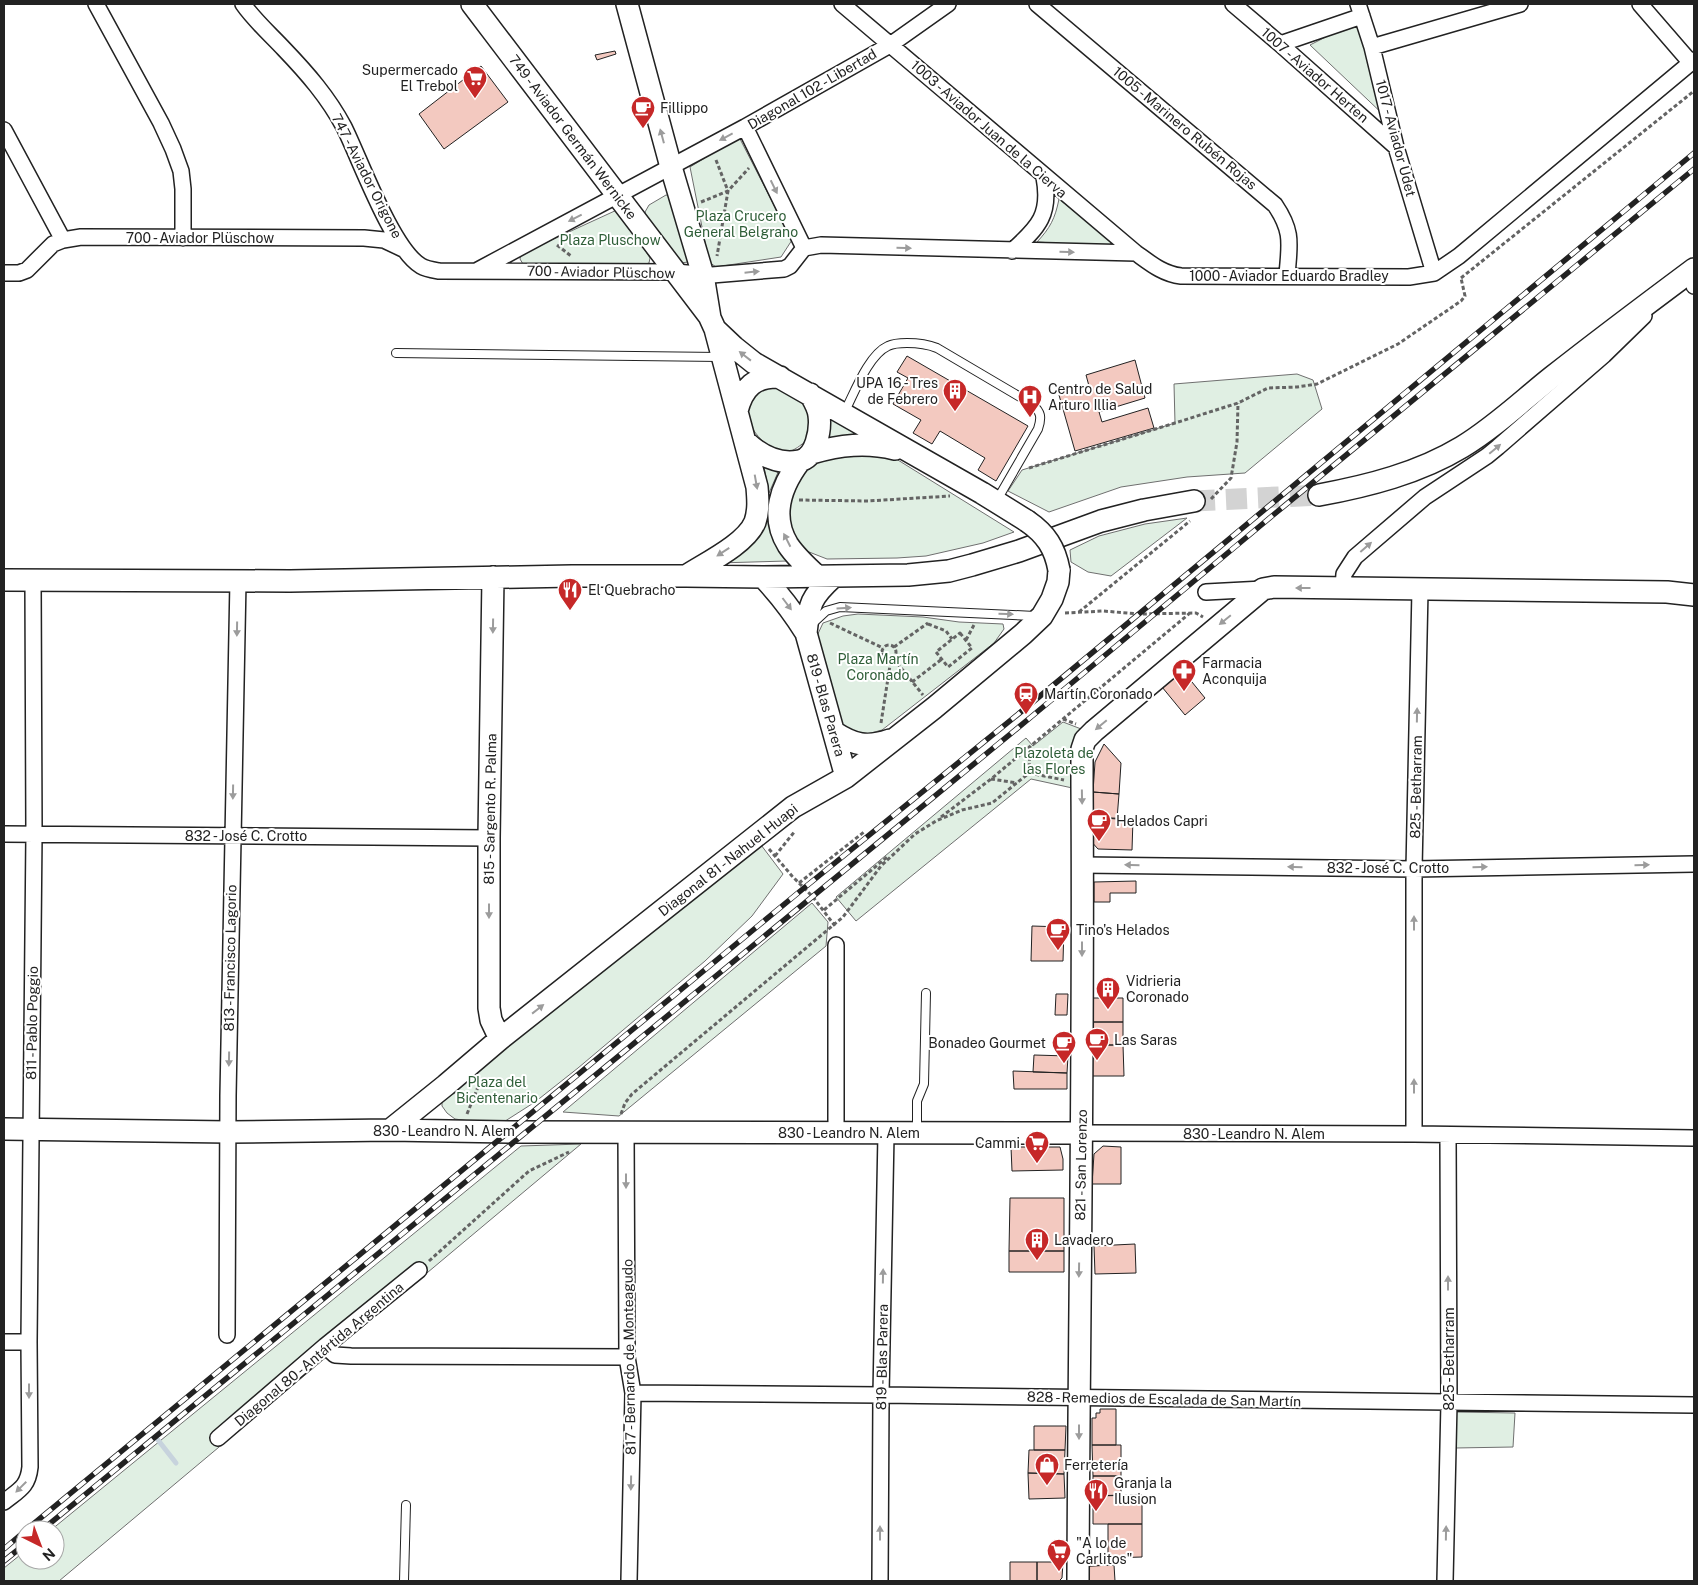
<svg xmlns="http://www.w3.org/2000/svg" width="1698" height="1585" font-family="'Public Sans',sans-serif">
	<rect width="100%" height="100%" fill="#fff"/>
	<path fill="#e0efe3" stroke="#6f6f6f" d="M1359,20L1388,119L1310,45Z
		M739,137L792,240L781,257L716,267L709,262L690,167Z
		M666,195L671,196L692,257L688,262L681,263L648,222L645,212L649,205Z
		M1059,199L1118,247L1037,242C1050,228 1055,219 1059,199Z
		M619,209L650,258L649,263L642,265L523,264L520,259L521,254Z
		M1297,374L1313,380L1322,409L1245,473L1187,477L1121,487L1049,512L1008,491L1022,470L1175,423L1174,384Z
		M767,384L784,386L803,401L807,410L809,422L807,440C801,445 794,451 787,452C767,452 744,426 747,406C750,395 759,389 767,384Z
		M827,412L866,435L825,442Z
		M885,452L1014,532L983,543L926,556L897,558L827,559L804,550L794,538L785,517L799,475L816,459Z
		M764,467L779,470L769,493Z
		M766,516L787,561L718,563Z
		M1187,518L1111,576L1088,572L1071,562L1070,550L1099,536L1145,524Z
		M858,614L923,617L959,622L1003,624L1004,629L994,643L882,730L867,734L850,731L838,721L816,638L823,623L843,616Z
		M1063,722L1089,732L1077,789L1031,779L856,921L836,897L1026,738L1033,746Z
		M758,841L783,874L752,916L705,961L578,1068L535,1102L499,1125L455,1119L447,1113L442,1106V1100Z
		M812,903L828,922L826,946L619,1116L563,1112Z
		M581,1144L59,1581H4V1568L25,1551V1560H55V1530H51L521,1146Z
		M1456,1412L1515,1413L1513,1447L1455,1448Z"/>
	<g fill="none" stroke-linecap="round" stroke-linejoin="round">
		<path stroke="#c7d3dd" stroke-width="5" d="M158,1440L176,1463"/>
	</g>
	<path fill="#f3c9c0" stroke="#222" d="M615,51L616,54L597,60L595,55Z
		M481,66L508,102L444,149L419,114Z
		M907,356L1028,426L996,481L978,470L985,458L940,431L932,444L913,433L921,420L893,404L908,378L897,372Z
		M1135,360L1145,398L1099,412L1102,422L1148,408L1154,428L1075,451L1059,395L1089,386L1086,375Z
		M1183,671L1205,698L1185,715L1162,687Z
		M1104,744L1121,763L1119,794L1093,792L1095,762Z
		M1093,792L1119,794L1117,819L1091,817Z
		M1091,817L1133,819L1132,850L1098,849L1089,839Z
		M1136,881V893H1110V902H1094V882Z
		M1032,926L1064,927L1063,961H1031Z
		M1056,994H1068L1067,1015H1055Z
		M1092,998H1123V1022H1092Z
		M1092,1022H1123V1045H1092Z
		M1092,1045H1123L1124,1076H1092Z
		M1034,1055L1068,1056L1067,1073L1033,1072Z
		M1013,1071L1067,1073V1089H1014Z
		M1103,1146L1121,1147V1184H1092L1094,1154Z
		M1011,1147H1060L1063,1159V1170L1012,1171Z
		M1010,1198H1064V1251H1009Z
		M1135,1244L1136,1273L1095,1274L1094,1246Z
		M1009,1251H1064V1272H1009Z
		M1100,1409H1116V1445H1092V1418H1096V1413H1100Z
		M1034,1426H1066L1065,1450H1034Z
		M1092,1445H1121V1476H1093Z
		M1029,1450H1065L1064,1474L1028,1473Z
		M1028,1473L1064,1474L1065,1498L1029,1499Z
		M1093,1476H1121V1495L1093,1496Z
		M1142,1495V1524H1093V1496Z
		M1108,1524H1142V1557L1108,1558Z
		M1089,1558H1114V1565L1089,1566Z
		M1010,1562H1037V1581H1010Z
		M1037,1562H1063L1062,1578L1059,1581H1037Z
		M1114,1565L1115,1581H1089V1566Z"/>
	<g fill="none" stroke-linecap="round" stroke-linejoin="round">
		<path stroke="#d3d3d3" stroke-width="21" stroke-dasharray="21 11" stroke-linecap="butt" d="M1194,501L1319,495"/>
		<defs>
			<path id="lane" d="M396,353L720,357
				M844,413C854,394 868,355 888,346C894,343 900,343 907,343C918,343 927,344 937,348L1032,404C1041,412 1042,417 1038,429L997,500
				M813,623L826,611L840,607L1035,616
				M917,1132V1101L924,1084L926,993
				M404,1581L406,1505"/>
			<path id="street" d="M96,4L161,123L173,149L181,171L183,189V238
				M243,4C254,20 270,34 284,49C307,73 328,97 344,127C360,159 392,249 421,266C426,269 433,270 439,271L675,272L712,275L784,269L790,266L804,248L821,245L1136,253
				M842,4L1136,253C1150,263 1163,274 1181,276L1409,277L1434,273L1459,256L1694,60
				M1037,4L1275,205C1294,233 1289,245 1287,276
				M1233,4L1280,44L1396,147
				M1358,4L1372,47L1396,147L1434,273
				M1640,4L1691,63
				M1280,44L1362,16
				M1372,47L1520,4
				M745,127L804,248
				M4,130L63,240
				M1012,251C1039,227 1051,214 1044,177
				M478,270L745,127L890,45L948,4
				M1692,270L1694,286
				M4,273H19L27,270L53,244L63,240L81,237L364,238L384,240L403,249
				M1343,588L1344,574L1355,557L1425,497L1487,456L1498,447L1604,355L1644,316
				M1206,592L1263,589
				M4,834L489,838
				M1082,865L1414,869L1694,864
				M626,1132L627,1357L633,1393L629,1581
				M836,1133V945
				M1081,1133L1414,1134L1694,1138
				M1414,1134V869L1420,590
				M227,1335L228,1096L238,581
				M4,1342H29
				M325,1346L335,1355L351,1356L627,1357
				M633,1393L881,1395L1694,1405
				M218,1438L325,1346L419,1270
				M4,1502C19,1490 28,1487 30,1467L29,1342L34,834L33,580
				M880,1581L881,1395L886,1134
				M1445,1581L1449,1403L1448,1136"/>
			<path id="secondary" d="M472,4L709,316
				M627,4L671,167L703,275L710,318L715,329L757,487C758,499 759,510 755,522C746,544 706,563 686,576
				M715,329L734,347L754,363L982,493L1027,521
				M737,411C743,387 755,376 780,377
				M746,442C760,455 779,465 799,461C816,458 821,430 819,415C818,407 814,401 810,394
				M812,453C840,445 866,442 895,449
				M800,461C781,486 770,516 788,545C796,557 807,567 818,577
				M1319,495C1368,486 1419,473 1462,447C1495,427 1523,400 1552,377C1599,340 1647,304 1694,269
				M493,577L489,838V1008L491,1020L500,1039
				M763,577C780,595 793,612 806,633L846,777
				M4,580L290,581L572,576H686L763,577L908,575L949,571L972,565L1019,551L1101,521L1144,510L1194,501
				M806,633C809,604 811,597 833,577
				M834,732C854,745 867,748 890,740
				M4,1129L229,1132L390,1130L509,1132L1081,1133
				M390,1130L446,1085L500,1039L793,807L846,777L934,708L1023,634L1042,616L1052,599L1058,582L1059,570
				M1078,1581C1079,1315 1084,1050 1082,784V749L1085,740L1094,731L1263,589L1274,587L1667,592L1694,595"/>
		</defs>
		<use href="#lane" stroke="#222" stroke-width="10"/>
		<use href="#street" stroke="#222" stroke-width="18"/>
		<use href="#secondary" stroke="#222" stroke-width="24"/>
		<path stroke="#646464" stroke-width="3" stroke-dasharray="4 2.5" stroke-linecap="butt" d="M716,160L728,191L717,256
			M701,202L728,191L749,168
			M557,245L571,256
			M1461,278L1694,91
			M1029,468L1175,423L1238,403L1268,388L1297,387L1317,384L1398,344L1461,301L1465,296L1461,278
			M1211,499L1231,478L1237,442L1238,403
			M799,500L868,501L950,496
			M1079,612L1190,521
			M1065,613L1103,611L1140,614L1196,613L1203,617
			M830,623L883,648
			M928,624L946,631L952,639
			M960,633L972,648L948,667L936,652Z
			M966,640L975,623
			M882 652a7 7 0 1 1 14 0a7 7 0 1 1-14 0Z
			M894,647L928,623
			M893,658L923,695
			M912,682L942,659
			M1063,719L1076,724
			M881,723L891,659
			M1029,773L1064,780
			M991,779L1017,783
			M941,817L991,779L1190,613
			M769,849L792,876L813,897L835,926
			M775,856L795,831
			M799,883L864,832
			M824,910L887,857
			M467,1114L480,1082
			M621,1114L625,1103L632,1094L843,917L881,866L915,834L936,821L962,810L992,803L1029,773L1030,746
			M429,1261L529,1171L569,1152"/>
		<use href="#lane" stroke="#fff" stroke-width="8"/>
		<use href="#street" stroke="#fff" stroke-width="15"/>
		<use href="#secondary" stroke="#fff" stroke-width="21"/>
		<defs>
			<path id="rail" d="M26,1530L804,888L1022,711L1694,153
				M42,1530L1031,717L1272,516L1694,169
				M4,1549L25,1531
				M4,1561L25,1544"/>
		</defs>
		<use href="#rail" stroke="#222" stroke-width="5.5"/>
		<use href="#rail" stroke="#fff" stroke-width="4" stroke-dasharray="11" stroke-linecap="butt"/>
		<defs>
			<path id="secondary-bridge" d="M1027,521C1046,534 1055,548 1059,570"/>
		</defs>
		<use href="#secondary-bridge" stroke="#222" stroke-width="24" stroke-linecap="butt"/>
		<use href="#secondary-bridge" stroke="#fff" stroke-width="21"/>
	</g>
	<defs><path id="oneway-solid" d="M-6-.8H1V-3.2L6.5 0L1 3.2V.8H-6Z" transform="scale(1.25)"/></defs>
	<g fill="#9c9c9c">
		<use href="#oneway-solid" transform="translate(662 136) rotate(-105)"/>
		<use href="#oneway-solid" transform="translate(726 137) rotate(152)"/>
		<use href="#oneway-solid" transform="translate(774 187) rotate(64)"/>
		<use href="#oneway-solid" transform="translate(575 218) rotate(153)"/>
		<use href="#oneway-solid" transform="translate(904 248) rotate(2)"/>
		<use href="#oneway-solid" transform="translate(1067 252) rotate(1)"/>
		<use href="#oneway-solid" transform="translate(752 272) rotate(-6)"/>
		<use href="#oneway-solid" transform="translate(745 356) rotate(-142)"/>
		<use href="#oneway-solid" transform="translate(1495 449) rotate(-40)"/>
		<use href="#oneway-solid" transform="translate(756 482) rotate(80)"/>
		<use href="#oneway-solid" transform="translate(787 540) rotate(-117)"/>
		<use href="#oneway-solid" transform="translate(1366 547) rotate(-41)"/>
		<use href="#oneway-solid" transform="translate(723 552) rotate(147)"/>
		<use href="#oneway-solid" transform="translate(1303 588) rotate(-180)"/>
		<use href="#oneway-solid" transform="translate(787 604) rotate(53)"/>
		<use href="#oneway-solid" transform="translate(844 608) rotate(-4)"/>
		<use href="#oneway-solid" transform="translate(1006 614) rotate(2)"/>
		<use href="#oneway-solid" transform="translate(1225 620) rotate(141)"/>
		<use href="#oneway-solid" transform="translate(493 626) rotate(91)"/>
		<use href="#oneway-solid" transform="translate(237 629) rotate(91)"/>
		<use href="#oneway-solid" transform="translate(1417 715) rotate(-89)"/>
		<use href="#oneway-solid" transform="translate(1101 725) rotate(140)"/>
		<use href="#oneway-solid" transform="translate(233 792) rotate(91)"/>
		<use href="#oneway-solid" transform="translate(1082 797) rotate(89)"/>
		<use href="#oneway-solid" transform="translate(1132 865) rotate(-179)"/>
		<use href="#oneway-solid" transform="translate(1642 865) rotate(-1)"/>
		<use href="#oneway-solid" transform="translate(1295 867) rotate(-179)"/>
		<use href="#oneway-solid" transform="translate(1480 867) rotate(-1)"/>
		<use href="#oneway-solid" transform="translate(489 911) rotate(90)"/>
		<use href="#oneway-solid" transform="translate(1414 923) rotate(-90)"/>
		<use href="#oneway-solid" transform="translate(1082 949) rotate(90)"/>
		<use href="#oneway-solid" transform="translate(538 1009) rotate(-38)"/>
		<use href="#oneway-solid" transform="translate(229 1059) rotate(91)"/>
		<use href="#oneway-solid" transform="translate(1414 1086) rotate(-90)"/>
		<use href="#oneway-solid" transform="translate(626 1181) rotate(90)"/>
		<use href="#oneway-solid" transform="translate(1079 1270) rotate(91)"/>
		<use href="#oneway-solid" transform="translate(883 1276) rotate(-89)"/>
		<use href="#oneway-solid" transform="translate(1448 1283) rotate(-90)"/>
		<use href="#oneway-solid" transform="translate(29 1391) rotate(90)"/>
		<use href="#oneway-solid" transform="translate(1079 1432) rotate(90)"/>
		<use href="#oneway-solid" transform="translate(631 1483) rotate(91)"/>
		<use href="#oneway-solid" transform="translate(21 1487) rotate(135)"/>
		<use href="#oneway-solid" transform="translate(880 1533) rotate(-90)"/>
		<use href="#oneway-solid" transform="translate(1446 1533) rotate(-89)"/>
	</g>
	<defs>
		<symbol id="supermarket-pin" viewBox="-11 -11 22 30"><path d="M0 17L-7.5 6A9.5 9.5 0 1 1 7.5 6Z" fill="#c62828" stroke="#fff"/><path d="M-6-5.5h2.5l.6 2H6L4.5 2H-2.5L-4.4-4H-6ZM-1.5 3.2a1.3 1.3 0 1 0 .1 0ZM3 3.2a1.3 1.3 0 1 0 .1 0Z" fill="#fff"/></symbol>
		<symbol id="cafe-pin" viewBox="-11 -11 22 30"><path d="M0 17L-7.5 6A9.5 9.5 0 1 1 7.5 6Z" fill="#c62828" stroke="#fff"/><path d="M-5.5-4.5H6V0H3Q3 3.5 0 3.5H-2.5Q-5.5 3.5-5.5 0ZM3-3.2v2h1.7v-2ZM-6 4.5H4V6H-6Z" fill="#fff"/></symbol>
		<symbol id="building-pin" viewBox="-11 -11 22 30"><path d="M0 17L-7.5 6A9.5 9.5 0 1 1 7.5 6Z" fill="#c62828" stroke="#fff"/><path d="M-4-6H4V6H1V3H-1V6H-4ZM-2.5-4.3h1.7v1.8h-1.7ZM.8-4.3h1.7v1.8H.8ZM-2.5-1h1.7V.8h-1.7ZM.8-1h1.7V.8H.8Z" fill="#fff"/></symbol>
		<symbol id="hospital-pin" viewBox="-11 -11 22 30"><path d="M0 17L-7.5 6A9.5 9.5 0 1 1 7.5 6Z" fill="#c62828" stroke="#fff"/><path d="M-5-5h3v3.5h4V-5h3V5h-3V1.5h-4V5h-3Z" fill="#fff"/></symbol>
		<symbol id="restaurant-pin" viewBox="-11 -11 22 30"><path d="M0 17L-7.5 6A9.5 9.5 0 1 1 7.5 6Z" fill="#c62828" stroke="#fff"/><path d="M-5-6h1v4h1v-4h1v4h1v-4h1v5L-1.5 .5V6h-2V.5L-5-1ZM5-6V6H3V1.5H1.5Q1.5-4 5-6Z" fill="#fff"/></symbol>
		<symbol id="pharmacy-pin" viewBox="-11 -11 22 30"><path d="M0 17L-7.5 6A9.5 9.5 0 1 1 7.5 6Z" fill="#c62828" stroke="#fff"/><path d="M-2-6h4v4h4v4h-4v4h-4v-4h-4v-4h4Z" fill="#fff"/></symbol>
		<symbol id="station-pin" viewBox="-11 -11 22 30"><path d="M0 17L-7.5 6A9.5 9.5 0 1 1 7.5 6Z" fill="#c62828" stroke="#fff"/><path d="M-3-6H3Q5-6 5-4V2Q5 4 3 4L4.5 6H3L1.5 4h-3L-3 6H-4.5L-3 4Q-5 4-5 2V-4Q-5-6-3-6ZM-3.5-4v3h7v-3ZM-3.5 1v1.5H-2V1ZM2 1v1.5H3.5V1Z" fill="#fff"/></symbol>
		<symbol id="shop-pin" viewBox="-11 -11 22 30"><path d="M0 17L-7.5 6A9.5 9.5 0 1 1 7.5 6Z" fill="#c62828" stroke="#fff"/><path d="M-5-2.5h2.3a2.7 3.5 0 0 1 5.4 0H5L5.5 6h-11ZM-1.5-2.5h3a1.5 2.3 0 0 0-3 0Z" fill="#fff"/></symbol>
	</defs>
	<g fill-rule="evenodd">
		<use href="#supermarket-pin" x="461" y="64" width="28" height="38"/>
		<use href="#cafe-pin" x="629" y="94" width="28" height="38"/>
		<use href="#building-pin" x="941" y="377" width="28" height="38"/>
		<use href="#hospital-pin" x="1016" y="383" width="28" height="38"/>
		<use href="#restaurant-pin" x="556" y="576" width="28" height="38"/>
		<use href="#pharmacy-pin" x="1170" y="657" width="28" height="38"/>
		<use href="#station-pin" x="1012" y="680" width="28" height="38"/>
		<use href="#cafe-pin" x="1085" y="807" width="28" height="38"/>
		<use href="#cafe-pin" x="1044" y="916" width="28" height="38"/>
		<use href="#building-pin" x="1094" y="975" width="28" height="38"/>
		<use href="#cafe-pin" x="1083" y="1026" width="28" height="38"/>
		<use href="#cafe-pin" x="1050" y="1029" width="28" height="38"/>
		<use href="#supermarket-pin" x="1023" y="1129" width="28" height="38"/>
		<use href="#building-pin" x="1023" y="1226" width="28" height="38"/>
		<use href="#shop-pin" x="1033" y="1451" width="28" height="38"/>
		<use href="#restaurant-pin" x="1082" y="1477" width="28" height="38"/>
		<use href="#supermarket-pin" x="1045" y="1537" width="28" height="38"/>
	</g>
	<g text-anchor="middle" dominant-baseline="central" stroke-width="4" stroke-linejoin="round" paint-order="stroke">
		<g font-size="14" fill="#222" stroke="#fff" text-anchor="start">
			<text x="458" y="70" text-anchor="end">Supermercado<tspan x="458" dy="16">El Trebol</tspan></text>
			<text x="660" y="108">Fillippo</text>
			<text x="938" y="383" text-anchor="end">UPA 16 - Tres<tspan x="938" dy="16">de Febrero</tspan></text>
			<text x="1048" y="389">Centro de Salud<tspan x="1048" dy="16">Arturo Illia</tspan></text>
			<text x="588" y="590">El Quebracho</text>
			<text x="1202" y="663">Farmacia<tspan x="1202" dy="16">Aconquija</tspan></text>
			<text x="1044" y="694">Martín Coronado</text>
			<text x="1116" y="821">Helados Capri</text>
			<text x="1076" y="930">Tino's Helados</text>
			<text x="1126" y="981">Vidrieria<tspan x="1126" dy="16">Coronado</tspan></text>
			<text x="1114" y="1040">Las Saras</text>
			<text x="1046" y="1043" text-anchor="end">Bonadeo Gourmet</text>
			<text x="1020" y="1143" text-anchor="end">Cammi</text>
			<text x="1054" y="1240">Lavadero</text>
			<text x="1064" y="1465">Ferretería</text>
			<text x="1114" y="1483">Granja la<tspan x="1114" dy="16">Ilusion</tspan></text>
			<text x="1076" y="1543">"A lo de<tspan x="1076" dy="16">Carlitos"</tspan></text>
		</g>
		<g font-size="14" fill="#222" stroke="#fff">
			<text transform="translate(1315 75) rotate(41)">1007 - Aviador Herten</text>
			<text transform="translate(812 89) rotate(-30)">Diagonal 102 - Libertad</text>
			<text transform="translate(1185 128) rotate(40)">1005 - Marinero Rubén Rojas</text>
			<text transform="translate(989 129) rotate(41)">1003 - Aviador Juan de la Cierva</text>
			<text transform="translate(573 137) rotate(53)">749 - Aviador Germán Wernicke</text>
			<text transform="translate(1396 138) rotate(75)">1017 - Aviador Udet</text>
			<text transform="translate(367 176) rotate(63)">747 - Aviador Origone</text>
			<text x="200" y="238">700 - Aviador Plüschow</text>
			<text transform="translate(601 272) rotate(1)">700 - Aviador Plüschow</text>
			<text x="1289" y="276">1000 - Aviador Eduardo Bradley</text>
			<text transform="translate(826 705) rotate(74)">819 - Blas Parera</text>
			<text transform="translate(1416 787) rotate(-89)">825 - Betharram</text>
			<text transform="translate(490 809) rotate(-89)">815 - Sargento R. Palma</text>
			<text x="246" y="836">832 - José C. Crotto</text>
			<text transform="translate(728 860) rotate(-38)">Diagonal 81 - Nahuel Huapi</text>
			<text x="1388" y="868">832 - José C. Crotto</text>
			<text transform="translate(230 958) rotate(-89)">813 - Francisco Lagorio</text>
			<text transform="translate(32 1023) rotate(-89)">811 - Pablo Poggio</text>
			<text x="444" y="1131">830 - Leandro N. Alem</text>
			<text x="849" y="1133">830 - Leandro N. Alem</text>
			<text x="1254" y="1134">830 - Leandro N. Alem</text>
			<text transform="translate(1081 1165) rotate(-89)">821 - San Lorenzo</text>
			<text transform="translate(319 1354) rotate(-40)">Diagonal 80 - Antártida Argentina</text>
			<text transform="translate(629 1357) rotate(-91)">817 - Bernardo de Monteagudo</text>
			<text transform="translate(882 1357) rotate(-89)">819 - Blas Parera</text>
			<text transform="translate(1449 1359) rotate(-90)">825 - Betharram</text>
			<text transform="translate(1164 1399) rotate(1)">828 - Remedios de Escalada de San Martín</text>
		</g>
		<g font-size="14" fill="#2f5e38" stroke="#fff">
			<text x="741" y="216">Plaza Crucero<tspan x="741" dy="16">General Belgrano</tspan></text>
			<text x="610" y="240">Plaza Pluschow</text>
			<text x="878" y="659">Plaza Martín<tspan x="878" dy="16">Coronado</tspan></text>
			<text x="1054" y="753">Plazoleta de<tspan x="1054" dy="16">las Flores</tspan></text>
			<text x="497" y="1082">Plaza del<tspan x="497" dy="16">Bicentenario</tspan></text>
		</g>
	</g>
	<rect width="1698" height="1585" fill="none" stroke="#222222" stroke-width="10"/>
	<g transform="translate(40 1545) rotate(138)"><circle r="24" fill="#ffffff" stroke="#a7a7a7"/>
	<path d="M0-4L9 19L0 12L-9 19Z" fill="#c62828"/>
	<text y="-8" font-size="14" font-weight="bold" text-anchor="middle" fill="#222222">N</text>
	</g>
</svg>
